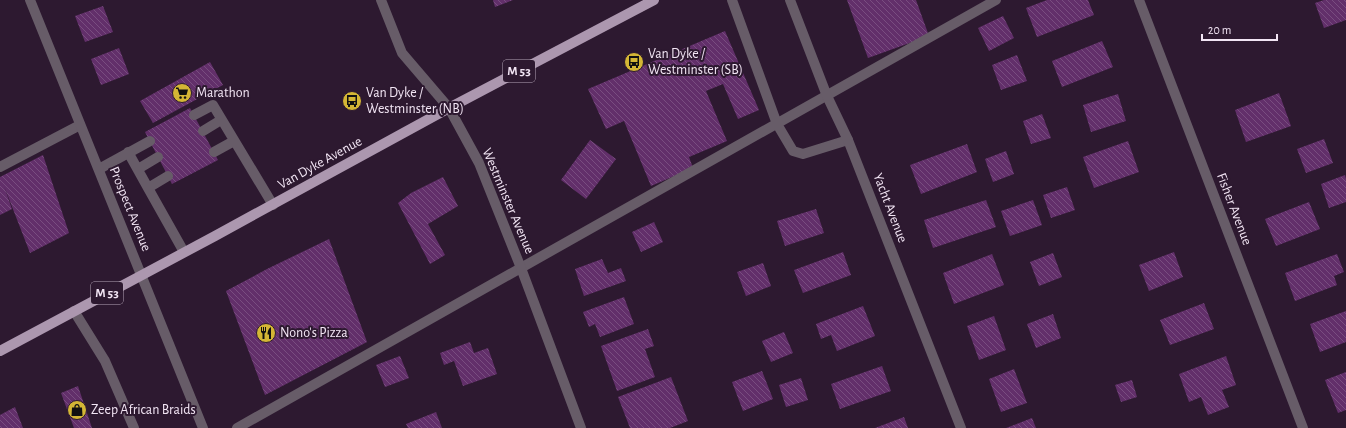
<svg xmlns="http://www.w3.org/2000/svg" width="1346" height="428" font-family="'Alegreya Sans',sans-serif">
	<defs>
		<pattern id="building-back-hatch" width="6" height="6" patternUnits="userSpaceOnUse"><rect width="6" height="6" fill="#622f6a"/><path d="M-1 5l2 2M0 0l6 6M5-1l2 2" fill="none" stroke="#794d80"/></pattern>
	</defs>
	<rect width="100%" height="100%" fill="#2d1930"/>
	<path fill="url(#building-back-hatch)" d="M493,0H513L495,7Z
		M847,0H916L929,36L868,58Z
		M1047,0H1088L1094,15L1037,37L1026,8Z
		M1324,0H1346V20L1324,28L1315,3Z
		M103,6L113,32L85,42L75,16Z
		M1003,16L1014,38L989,51L978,28Z
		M725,31L759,110L738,119L723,84L706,91L727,141L689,157L693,168L651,186L624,121L606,129L588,89Z
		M1102,41L1113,67L1062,87L1052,61Z
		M119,48L129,74L101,85L91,59Z
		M1017,55L1027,81L1001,90L992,65Z
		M210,62L223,85L153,123L140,101Z
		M1279,93L1291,126L1246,142L1235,110Z
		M1118,94L1126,121L1091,132L1083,105Z
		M190,108L218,160L172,184L145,132Z
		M1042,114L1051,138L1031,144L1023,121Z
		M1324,139L1333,163L1306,173L1297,149Z
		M590,140L616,159L586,199L561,180Z
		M1128,141L1139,172L1094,188L1083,157Z
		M967,144L977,172L921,194L910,165Z
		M1006,151L1014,174L993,182L985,159Z
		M43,155L69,233L30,253L4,186L12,209L0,215V177Z
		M1345,175L1346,179V202L1329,208L1321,184Z
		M443,177L458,206L428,224L445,255L430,264L398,203L411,193Z
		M1067,187L1075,210L1051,218L1043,195Z
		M986,200L996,227L933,248L924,220Z
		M1033,200L1042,225L1010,236L1001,211Z
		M1309,202L1320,229L1276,246L1265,219Z
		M816,209L824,233L785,246L777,221Z
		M654,222L663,242L641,252L632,232Z
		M329,239L367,342L265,395L226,291L267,269Z
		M843,252L851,275L803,293L794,270Z
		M1174,252L1183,277L1149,291L1139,265Z
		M1053,253L1062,277L1039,286L1030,262Z
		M992,254L1004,285L954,304L943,273Z
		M1337,254L1344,272L1334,276L1337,285L1295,301L1285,273Z
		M602,259L608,273L621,268L626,281L584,296L575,269Z
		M763,263L771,286L746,296L737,272Z
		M624,297L634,324L600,337L595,324L589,327L583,312Z
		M1204,303L1214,329L1170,345L1160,320Z
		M863,306L875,336L837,351L831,335L821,339L816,324Z
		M1346,311V342L1320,352L1310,324Z
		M1053,314L1061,338L1036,348L1027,324Z
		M994,316L1006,350L979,360L967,326Z
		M648,329L654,346L645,349L655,377L617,391L601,346Z
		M784,332L793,353L771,362L762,341Z
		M470,342L474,353L488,348L497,374L463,386L454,361L444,365L440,353Z
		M400,356L409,378L385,387L376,365Z
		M1226,356L1236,385L1222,390L1229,407L1208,415L1201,397L1189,402L1179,374Z
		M882,366L891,391L840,409L831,384Z
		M1014,369L1027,403L1001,412L989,379Z
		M762,371L773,399L743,411L732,382Z
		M1346,372V410L1338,413L1325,380Z
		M671,377L688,421L670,428H630L618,397Z
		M801,378L808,400L786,407L779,385Z
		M1132,380L1137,397L1121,402L1115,385Z
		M78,386L92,428H74L61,393Z
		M15,407L23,428H0V415Z
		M436,412L442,428H408L406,424Z
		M904,417L908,428H875Z
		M1032,418L1036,428H1006Z"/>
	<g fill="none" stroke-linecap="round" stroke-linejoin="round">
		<path stroke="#675c68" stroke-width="10" d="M732,0L777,124L793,151L803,154L848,140
			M194,115L213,105L273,205
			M203,131L221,120
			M128,152L148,188L168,176
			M214,152L234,141
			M0,167L80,125
			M99,169L150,141
			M138,169L158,157
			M148,188L184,252
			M74,311L105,361L134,428
			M237,428L996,0"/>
		<path stroke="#675c68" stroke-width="10" d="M30,0L203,428
			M381,0L402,53L449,108L479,163L521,268L581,428
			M790,0L827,96L848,140L961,428
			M1139,0L1303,428"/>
		<path stroke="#ac97af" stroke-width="10" d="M0,351L215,236L449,108L654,0"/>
	</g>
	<defs>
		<symbol id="bus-disc" viewBox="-11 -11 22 22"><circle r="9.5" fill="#d4b635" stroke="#2d1930"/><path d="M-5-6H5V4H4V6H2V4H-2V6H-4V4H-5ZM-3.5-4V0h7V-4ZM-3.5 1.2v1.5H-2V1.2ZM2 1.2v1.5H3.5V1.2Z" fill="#111"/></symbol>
		<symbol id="supermarket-disc" viewBox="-11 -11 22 22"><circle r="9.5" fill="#d4b635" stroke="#2d1930"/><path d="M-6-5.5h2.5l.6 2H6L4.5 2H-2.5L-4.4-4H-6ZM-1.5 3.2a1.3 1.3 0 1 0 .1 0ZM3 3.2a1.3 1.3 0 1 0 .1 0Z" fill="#111"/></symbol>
		<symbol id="restaurant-disc" viewBox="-11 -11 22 22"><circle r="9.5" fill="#d4b635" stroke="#2d1930"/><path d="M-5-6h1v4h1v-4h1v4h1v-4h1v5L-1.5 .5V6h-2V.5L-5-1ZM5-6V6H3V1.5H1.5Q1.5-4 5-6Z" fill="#111"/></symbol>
		<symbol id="shop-disc" viewBox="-11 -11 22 22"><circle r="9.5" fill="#d4b635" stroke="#2d1930"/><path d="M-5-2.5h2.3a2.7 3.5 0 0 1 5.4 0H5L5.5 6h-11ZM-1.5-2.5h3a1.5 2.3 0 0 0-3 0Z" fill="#111"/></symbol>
	</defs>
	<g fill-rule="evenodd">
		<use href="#bus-disc" x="623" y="51" width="22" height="22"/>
		<use href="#supermarket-disc" x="171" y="82" width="22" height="22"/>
		<use href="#bus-disc" x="341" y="90" width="22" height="22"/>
		<use href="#restaurant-disc" x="255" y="322" width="22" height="22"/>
		<use href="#shop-disc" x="66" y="399" width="22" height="22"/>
	</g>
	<g text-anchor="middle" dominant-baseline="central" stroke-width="4" stroke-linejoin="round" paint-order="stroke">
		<g fill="#2d1930" stroke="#b7a8b9" stroke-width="1">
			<rect x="503" y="60" width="32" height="22" rx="3"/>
			<rect x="91" y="282" width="32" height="22" rx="3"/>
		</g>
		<g font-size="13" font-weight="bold" fill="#f2e5f4">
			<text x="519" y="71">M 53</text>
			<text x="107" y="293">M 53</text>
		</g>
		<g font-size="14" fill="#f2e5f4" stroke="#2d1930" text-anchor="start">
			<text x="648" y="54">Van Dyke /<tspan x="648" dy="16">Westminster (SB)</tspan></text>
			<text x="196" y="93">Marathon</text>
			<text x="366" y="93">Van Dyke /<tspan x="366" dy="16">Westminster (NB)</tspan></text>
			<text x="280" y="333">Nono's Pizza</text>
			<text x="91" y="410">Zeep African Braids</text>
		</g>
		<g font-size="14" fill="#f2e5f4" stroke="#2d1930">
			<text transform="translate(320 163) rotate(-29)">Van Dyke Avenue</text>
			<text transform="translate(508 201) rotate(67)">Westminster Avenue</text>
			<text transform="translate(890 208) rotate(69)">Yacht Avenue</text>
			<text transform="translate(130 209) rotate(68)">Prospect Avenue</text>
			<text transform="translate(1234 209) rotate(69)">Fisher Avenue</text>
		</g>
	</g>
	<path d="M1202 34v6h75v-6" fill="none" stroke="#f2e5f4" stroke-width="2"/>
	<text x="1208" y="34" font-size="12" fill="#f2e5f4" stroke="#2d1930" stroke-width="3" paint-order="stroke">20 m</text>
</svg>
